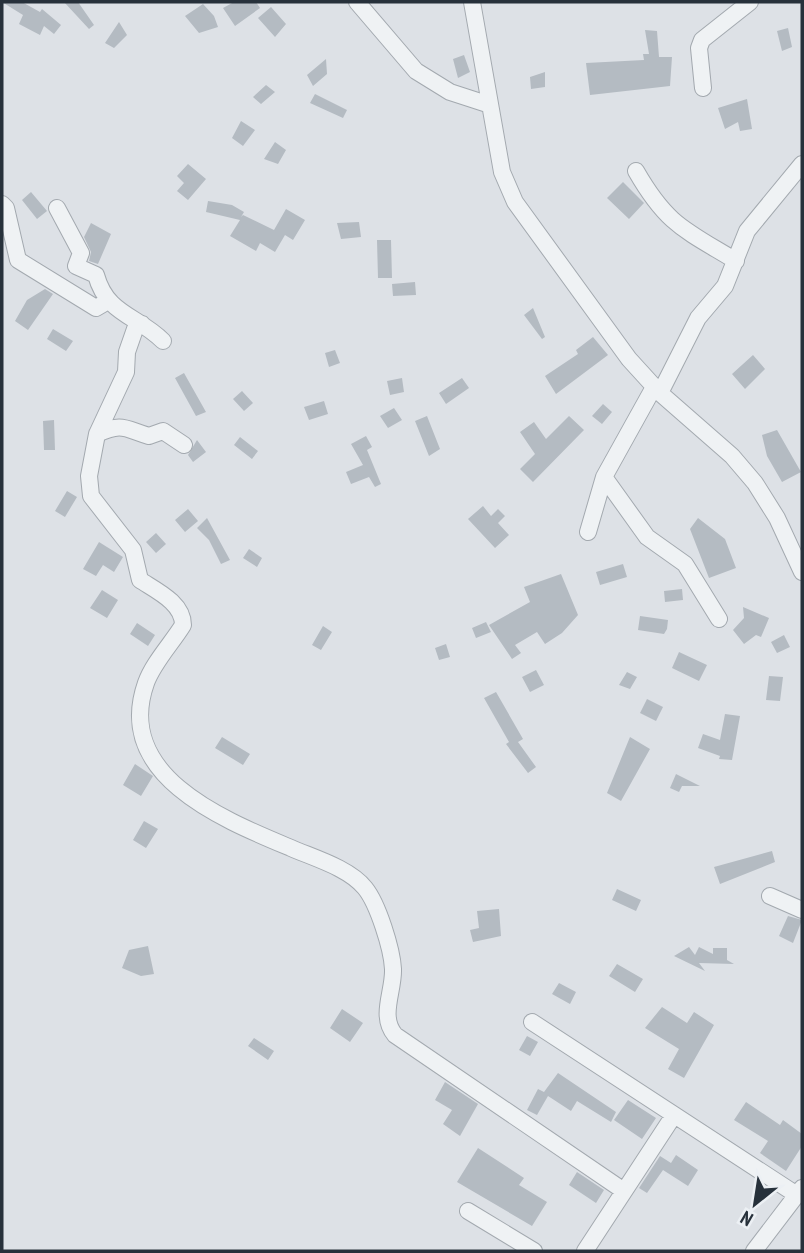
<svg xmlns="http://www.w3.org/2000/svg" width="804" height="1253" font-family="'PT Sans Narrow',sans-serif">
	<rect width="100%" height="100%" fill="#dde1e6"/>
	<path fill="#b4bbc2" d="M2,2H22L40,12L42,9L61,25L54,34L44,26L40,35L19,24L23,15Z
		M64,2H78L94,25L89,29Z
		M234,2H256L260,8L235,26L223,8Z
		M203,4L214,16L218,27L199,33L185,16Z
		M271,7L286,24L275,37L258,18Z
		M119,22L127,35L114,48L105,43Z
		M788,28L792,47L782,51L777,31Z
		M645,30L657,31L659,57H672L670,86L590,95L586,63L644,60L643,54H649Z
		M464,55L470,72L458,78L453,59Z
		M326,59L327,74L313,86L307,75Z
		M545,72V87L531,89L530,77Z
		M266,85L275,92L261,104L253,97Z
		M315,94L347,110L343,118L310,103Z
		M747,99L752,129L740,131L738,122L725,129L718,108Z
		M241,121L255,130L243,146L232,138Z
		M275,142L286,150L278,164L264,159Z
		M188,164L206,179L188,200L177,191L184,183L177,176Z
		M623,182L644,203L629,219L607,198Z
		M31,192L47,211L37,219L22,200Z
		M208,201L232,205L244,212L241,217L243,215L274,230L286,209L305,220L293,240L285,235L275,252L260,243L256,251L230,236L240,220L206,212Z
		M359,222L361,237L341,239L337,223Z
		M91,223L111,234L98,264L89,261L91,252L84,237Z
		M377,240H391L392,278H378Z
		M415,282L416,295L393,296L392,284Z
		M45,289L53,294L28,330L15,321L27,300Z
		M533,308L545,337L542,339L524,315Z
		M53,329L73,341L66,351L47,339Z
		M593,337L608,355L556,394L545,376L578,354L576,350Z
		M335,350L340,363L329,367L325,353Z
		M753,355L765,369L745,389L732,374Z
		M184,373L206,412L196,416L175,378Z
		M402,378L404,392L390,395L387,381Z
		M462,378L469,388L446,404L439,393Z
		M242,391L253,403L244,411L233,399Z
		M324,401L328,414L309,420L304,407Z
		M603,404L612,412L602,424L592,416Z
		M394,408L402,420L388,428L380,416Z
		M427,416L440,449L429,456L415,421Z
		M569,416L584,430L533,482L520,469L535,454L520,432L534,422L546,439Z
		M54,420L55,450H44L43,421Z
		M777,430L801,472L782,482L767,456L762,435Z
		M366,436L372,447L367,450L381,484L375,487L369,477L351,484L346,472L363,465L351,444Z
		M240,437L258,451L252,459L234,445Z
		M197,440L206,452L193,462L188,455Z
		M67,491L77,497L65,517L55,511Z
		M483,506L491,516L498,509L505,516L498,523L509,535L495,548L468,519Z
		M188,509L198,521L185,532L175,520Z
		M207,518L230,560L221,564L209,540L197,528Z
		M698,518L725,539L736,568L709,578L690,529Z
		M156,533L166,544L156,553L146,542Z
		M99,542L123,557L114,572L103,565L96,576L83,569Z
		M249,549L262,558L257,567L243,558Z
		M623,564L627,577L600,585L596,572Z
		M561,574L578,615L562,633L545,644L537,632L515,645L521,653L512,659L489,625L530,602L524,587Z
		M682,589L683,600L665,602L664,591Z
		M102,590L118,600L107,618L90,608Z
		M743,607L769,618L761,637L756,635L744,644L733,630L744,618Z
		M640,616L668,620L667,629L664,634L638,630Z
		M486,622L491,632L476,638L472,628Z
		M137,623L155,635L148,646L130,634Z
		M323,626L332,632L321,650L312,645Z
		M784,635L790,647L777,653L771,642Z
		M446,644L450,657L439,660L435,648Z
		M679,652L707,665L699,681L672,668Z
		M536,670L544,685L530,692L522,677Z
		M627,672L637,677L630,689L619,685Z
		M769,676L783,677L780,701L766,700Z
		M496,692L523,739L518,742L536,767L528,773L506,744L509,742L484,698Z
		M647,699L663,707L656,721L640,713Z
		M725,714L740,716L732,760L719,759L720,756L698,748L703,734L720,740Z
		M222,737L250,754L243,765L215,748Z
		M630,737L650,749L621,801L607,793Z
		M135,764L153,776L141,796L123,785Z
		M676,774L700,786H682L679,792L670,788Z
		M144,821L158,829L146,848L133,840Z
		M772,851L775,862L720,884L714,867Z
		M617,889L641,900L636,911L612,900Z
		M499,909L501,936L473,942L470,930L479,928L477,911Z
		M788,916L802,920L793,943L779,936Z
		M148,946L154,974L141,976L122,968L129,950Z
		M689,947L695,955L699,947L713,954V948H727V960L734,964L699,963L705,971L674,956Z
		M617,964L643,979L635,992L609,976Z
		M559,983L576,992L570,1004L552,994Z
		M662,1007L687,1023L694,1012L714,1025L684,1078L668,1069L679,1049L645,1028Z
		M342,1009L363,1023L350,1042L330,1028Z
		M527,1036L538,1042L530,1056L519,1050Z
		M254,1038L274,1051L268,1060L248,1046Z
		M558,1073L616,1112L611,1122L577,1101L571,1111L548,1096L537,1115L527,1110L538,1089L544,1092Z
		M445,1082L478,1104L460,1136L443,1124L452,1110L435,1100Z
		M628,1100L656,1118L642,1139L614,1120Z
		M746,1102L780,1125L783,1120L802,1134V1146L786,1171L760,1153L768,1141L734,1120Z
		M478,1148L524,1178L519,1185L547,1202L532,1226L457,1182Z
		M676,1155L698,1170L688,1186L663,1170L647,1193L639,1188L660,1156L671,1163Z
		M577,1172L604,1190L596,1203L569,1185Z"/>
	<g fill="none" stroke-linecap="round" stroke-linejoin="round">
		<defs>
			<path id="street" d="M357,2L416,71L450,92L490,105
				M472,2L502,172L515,202L629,359L660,393L732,456L755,483L777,518L802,572
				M703,88L699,48L702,40L750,2
				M636,171C667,225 685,230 736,261
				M2,204L6,208L18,260L96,308L108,301
				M57,208L81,253L76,266L96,275C107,315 137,315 163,341
				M660,393L698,318L725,286L747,231L802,164
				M97,434L126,372L127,352L135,329L142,324
				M184,445L163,431L149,436C125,429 123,422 97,434L89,476L91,496L133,550L140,580C157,591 183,603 183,625C172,643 153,663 146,683C113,776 224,820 291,848C314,858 349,868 365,888C378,904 392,949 393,969C394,991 379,1016 395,1035L624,1191
				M604,477L647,537L685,564L719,619
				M588,532L604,477L654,387
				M770,896L802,910
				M532,1022L797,1195
				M468,1211L534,1251
				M585,1251L674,1115
				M754,1251L802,1188"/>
		</defs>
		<use href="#street" stroke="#a3a9af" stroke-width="18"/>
		<use href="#street" stroke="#eff2f4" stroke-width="16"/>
	</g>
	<rect width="804" height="1253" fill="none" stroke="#27313b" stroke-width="7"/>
	<g transform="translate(755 1204) rotate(210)" stroke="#ecf0f4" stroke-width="5" paint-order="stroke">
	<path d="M0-5L12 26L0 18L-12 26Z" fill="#27313b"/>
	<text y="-10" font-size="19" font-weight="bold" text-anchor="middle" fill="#27313b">N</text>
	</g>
</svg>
